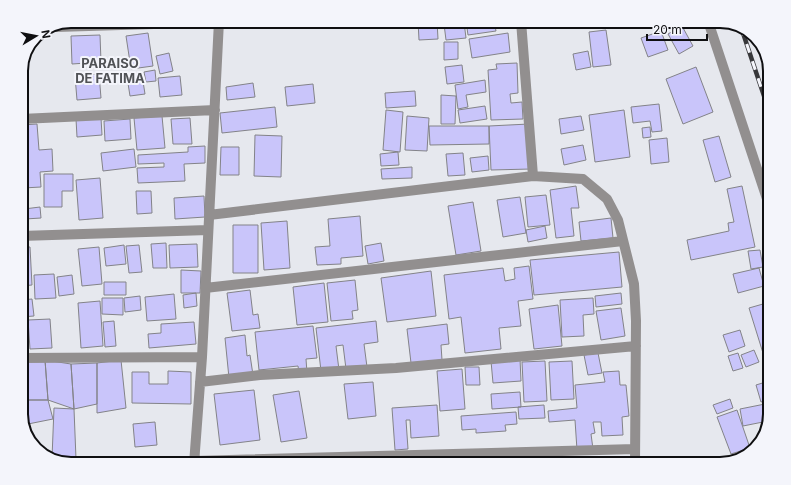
<svg xmlns="http://www.w3.org/2000/svg" width="791" height="485" font-family="Inter,sans-serif">
	<rect width="100%" height="100%" fill="#e6e8ee"/>
	<path fill="#c9c5fa" stroke="#838388" d="M418,21H437L438,39L419,40Z
		M466,21H494L496,31L468,35Z
		M653,21H682L656,29Z
		M464,22L466,38L446,40L444,24Z
		M682,26L693,46L679,54L668,34Z
		M606,30L611,65L593,67L589,32Z
		M661,31L668,50L648,57L641,38Z
		M148,33L153,66L131,69L126,36Z
		M508,33L510,52L472,58L469,39Z
		M100,35L101,62L72,64L71,36Z
		M444,42H458V59L444,60Z
		M588,51L591,67L576,70L573,54Z
		M169,53L173,71L160,74L156,56Z
		M517,63L518,93L510,94L511,103L522,102L523,119L491,120L488,70L497,69L496,64Z
		M462,65L464,82L447,84L445,67Z
		M696,67L713,112L683,124L666,79Z
		M155,70L156,81L146,82L144,72Z
		M99,74L101,98L77,100L75,76Z
		M142,75L145,94L130,96L127,77Z
		M180,76L182,95L160,97L158,78Z
		M485,80L486,92L466,95L468,107L458,109L455,85Z
		M253,83L255,97L227,100L226,87Z
		M313,84L315,103L287,106L285,87Z
		M415,91L416,106L386,108L385,93Z
		M441,95L456,96L455,124H441Z
		M659,104L662,131L652,132L650,121L633,123L631,107Z
		M485,106L487,119L460,123L458,110Z
		M275,107L277,127L222,133L220,113Z
		M386,110L403,112L400,152L383,150Z
		M624,110L630,157L595,162L589,115Z
		M162,116L165,148L137,150L134,118Z
		M407,116L429,118L427,151L405,150Z
		M581,116L584,130L561,134L559,119Z
		M101,118L102,135L77,137L76,119Z
		M190,118L192,144H173L171,119Z
		M130,119L131,139L105,141L104,121Z
		M37,124L39,150L52,149L53,171L40,172L41,187L23,188L21,125Z
		M529,124L531,169L491,170L489,126Z
		M429,126H489V144L430,145Z
		M650,127L651,137L643,138L642,128Z
		M255,135L282,136L281,177L254,176Z
		M719,136L731,177L715,182L703,140Z
		M667,138L669,162L651,164L649,140Z
		M583,145L586,160L564,165L561,149Z
		M205,146V163L184,164L185,181L138,183L137,168L164,167V163L138,164V155L188,152V147Z
		M221,147H239V175H220Z
		M134,149L136,167L103,171L101,153Z
		M398,152L399,165L381,166L380,154Z
		M463,153L465,175L448,176L446,154Z
		M488,156L489,170L472,172L470,158Z
		M412,167V178L382,179L381,169Z
		M44,174H73V191H62V207H44Z
		M100,178L103,218L79,220L76,180Z
		M576,186L579,208H571L574,236L556,238L550,190Z
		M742,186L755,247L691,260L687,240L729,231L728,223L734,222L727,189Z
		M136,191H151L152,213L137,214Z
		M546,195L550,225L528,227L525,197Z
		M204,196L205,217L175,219L174,198Z
		M520,197L526,233L503,237L497,200Z
		M473,202L481,251L456,255L448,206Z
		M40,207L41,218L25,219L24,209Z
		M360,216L363,256L341,258V264L317,265L315,247L330,246L328,219Z
		M611,218L613,238L581,241L579,222Z
		M287,221L290,268L264,270L261,223Z
		M233,225H258V273H233Z
		M545,226L547,238L528,242L526,230Z
		M166,243L167,268H153L151,244Z
		M381,243L384,261L368,264L365,246Z
		M197,244L198,267L170,268L169,245Z
		M124,245L126,264L106,266L104,248Z
		M139,245L142,272L129,273L126,246Z
		M21,247H30L32,285L21,286Z
		M99,247L102,284L82,286L78,249Z
		M760,250L763,267L751,269L748,251Z
		M619,252L622,287L534,295L530,260Z
		M529,266L533,299L518,301L521,326L499,328L501,349L465,353L461,317L449,319L444,275L503,268L505,281L515,279L514,268Z
		M759,268L764,286L738,293L733,274Z
		M181,270L201,271L200,293H181Z
		M431,271L436,316L387,322L381,278Z
		M54,274L56,298L35,299L34,275Z
		M72,275L74,294L59,296L57,277Z
		M355,280L358,310L352,311L353,319L331,321L327,283Z
		M104,282H126V295H104Z
		M324,283L328,322L297,325L293,287Z
		M250,290L253,315L258,314L260,328L232,331L227,293Z
		M196,293L197,306L184,308L183,295Z
		M621,293L622,304L596,307L595,296Z
		M174,294L176,319L147,321L145,297Z
		M140,296L141,310L125,312L124,298Z
		M102,298H123V315L102,314Z
		M593,298L594,314L583,315L584,336L562,337L560,300Z
		M32,299L34,316L21,317V300Z
		M100,301L103,346L81,348L78,303Z
		M770,302V365L767,366L749,308Z
		M558,305L562,346L534,349L529,309Z
		M621,308L625,336L601,340L596,311Z
		M50,319L52,348L30,349L28,320Z
		M114,321L116,346L105,347L103,322Z
		M376,321L378,342L364,344L367,367L346,369L343,345L336,346L339,370L321,371L316,328Z
		M194,322L196,344L149,348L148,334L161,333V324Z
		M447,324L449,344L441,345L442,360L411,363L407,329Z
		M313,326L317,358L306,359L307,373H299L298,366L259,370L255,332Z
		M740,330L745,346L729,352L723,335Z
		M245,335L247,356L250,355L253,375L229,378L225,338Z
		M754,350L759,362L746,367L741,355Z
		M598,353L602,373L588,375L584,355Z
		M738,353L743,368L733,371L728,356Z
		M520,359L521,381L493,383L491,361Z
		M21,360H45L48,400H22Z
		M45,360L71,364L74,409L48,400Z
		M121,360L126,408L97,413V363Z
		M545,361L547,401L524,402L522,362Z
		M572,361L574,399L551,400L549,362Z
		M97,363V404L74,409L71,364Z
		M465,367H479L480,385H466Z
		M462,369L465,409L440,411L437,371Z
		M168,371L191,372V404L132,403V372H149V384H168Z
		M619,371L620,385H626L629,416L622,417L623,435L602,436L601,422H593L595,433L591,434L593,449L577,450L575,420L549,422L548,411L577,408L575,385L605,382L603,372Z
		M769,381L770,399L761,402L756,385Z
		M373,382L376,416L348,419L344,384Z
		M254,390L260,440L220,445L214,394Z
		M299,391L307,438L281,442L273,395Z
		M520,392L521,407L492,409L491,394Z
		M730,399L733,408L717,414L713,405Z
		M22,400H48L53,419L28,424Z
		M770,403V414L768,421L743,426L740,409Z
		M437,405L439,436L411,438L410,420H406L408,449L395,450L392,408Z
		M544,405L545,418L519,419L518,407Z
		M54,408L74,409L76,459L52,458Z
		M737,410L750,448L731,454L717,417Z
		M516,412L517,424L505,425L506,431L476,433V429L462,430L461,416Z
		M155,422L157,445L135,447L133,424Z
		M623,458V464H592V462Z"/>
	<g fill="none" stroke-linecap="round" stroke-linejoin="round">
		<path stroke="#928f8f" stroke-width="10" d="M708,21L770,208
			M56,27L219,22
			M21,119L215,110
			M533,176L583,179L607,199L618,220L634,284L636,321L635,464
			M209,215L533,176L521,21
			M21,236L208,230
			M205,288L623,241
			M21,358L202,357
			M200,382L260,375L396,368L636,346
			M172,464L194,461L635,449
			M194,464L202,357L219,21"/>
		<defs>
			<path id="rail" d="M741,27L770,114"/>
		</defs>
		<use href="#rail" stroke="#38383b" stroke-width="4.5"/>
		<use href="#rail" stroke="#f4f5fb" stroke-width="3" stroke-dasharray="9" stroke-linecap="butt"/>
	</g>
	<g text-anchor="middle" dominant-baseline="central" stroke-width="4" stroke-linejoin="round" paint-order="stroke">
		<g font-size="13" font-weight="bold" fill="#505256" stroke="#f4f5fb">
			<text x="110" y="63">PARAISO<tspan x="110" dy="15">DE FATIMA</tspan></text>
		</g>
	</g>
	<path d="M0 0H791V485H0ZM71 28H720A43 43 0 0 1 763 71V414A43 43 0 0 1 720 457H71A43 43 0 0 1 28 414V71A43 43 0 0 1 71 28Z" fill="#f4f5fb" fill-rule="evenodd"/>
	<path fill="none" stroke="#0f0f11" stroke-width="2" d="M71 28H720A43 43 0 0 1 763 71V414A43 43 0 0 1 720 457H71A43 43 0 0 1 28 414V71A43 43 0 0 1 71 28Z"/>
	<g transform="translate(36 36) rotate(80)" stroke="#f4f5fb" stroke-width="3" paint-order="stroke">
	<path d="M0-3L7 15L0 10L-7 15Z" fill="#0f0f11"/>
	<text y="-6" font-size="11" font-weight="bold" text-anchor="middle" fill="#0f0f11">N</text>
	</g>
	<path d="M647 34v6h60v-6" fill="none" stroke="#0f0f11" stroke-width="2"/>
	<text x="653" y="34" font-size="12" fill="#0f0f11" stroke="#f4f5fb" stroke-width="3" paint-order="stroke">20 m</text>
</svg>
